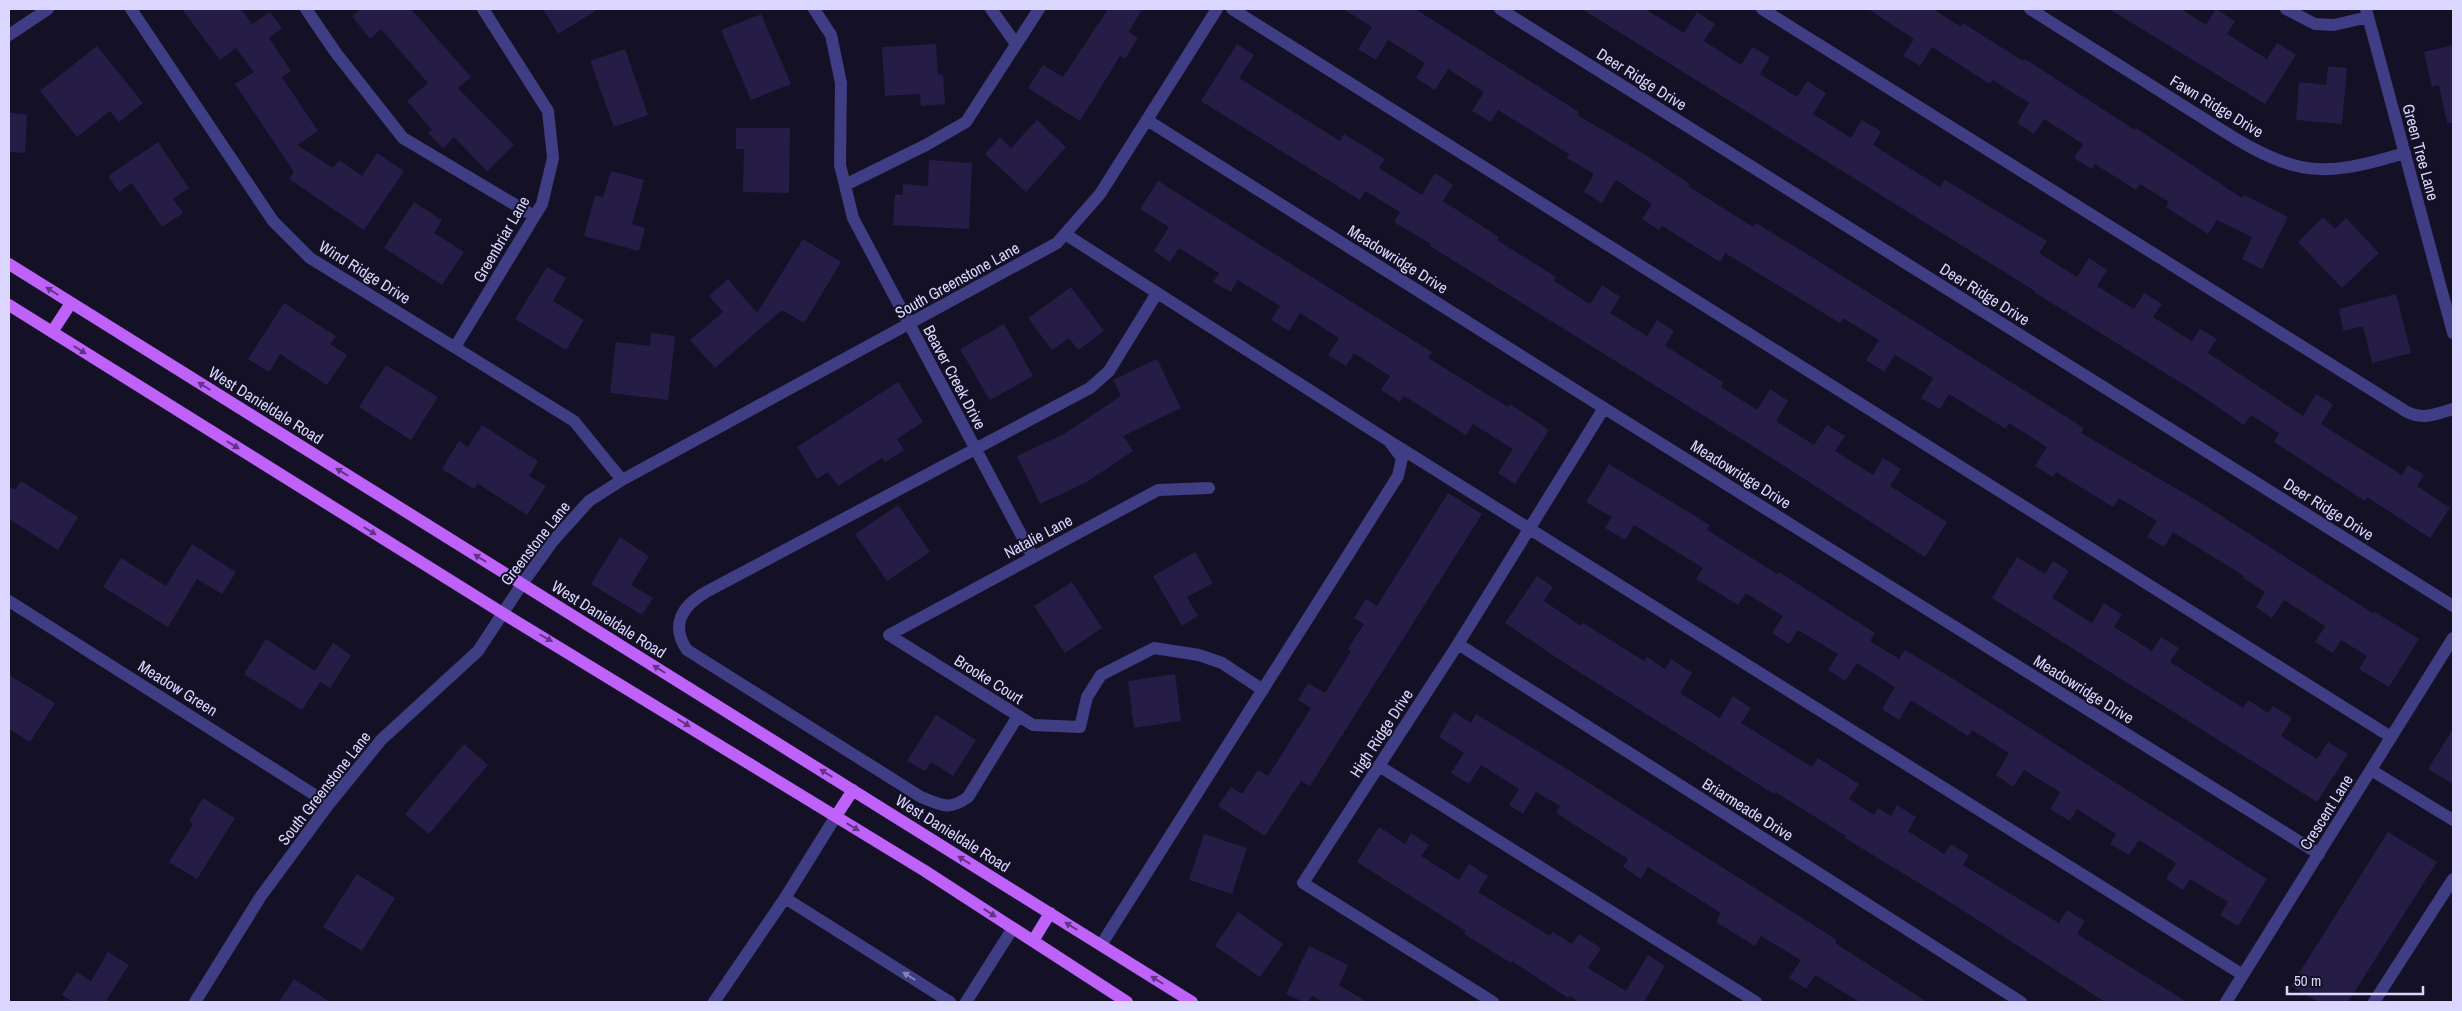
<svg xmlns="http://www.w3.org/2000/svg" width="2462" height="1011" font-family="'Archivo Narrow',sans-serif">
	<rect width="100%" height="100%" fill="#141026"/>
	<path fill="#251d46" d="M182,9H241L252,24L270,12L282,28L269,38L291,71L282,77L318,131L297,145L333,168L339,160L362,176L377,153L404,171L364,230L289,179L294,172L235,84L254,72L236,48L220,60Z
		M361,9H411L471,77L458,88L514,145L487,171L454,137L443,148L428,133L432,130L407,101L428,83L381,29L370,39L352,16Z
		M543,9H599L558,34Z
		M1108,9H1142L1129,32L1138,38L1125,59L1120,56L1080,121L1028,88L1043,65L1063,77Z
		M1343,9H1415L1579,112L1577,115L1649,157L1690,184L1688,186L1753,227L1756,223L1815,259L2084,428L2081,433L2206,506L2374,614L2375,612L2419,639L2389,687L2359,669L2367,656L2341,640L2333,653L2315,642L2325,626L2284,600L2272,618L2256,607L2265,592L2243,578L2244,576L2173,532L2164,547L2147,537L2157,521L2119,498L2113,507L2056,472L2053,477L2035,466L2047,447L2009,423L2006,429L1949,394L1940,409L1921,398L1933,378L1895,355L1884,372L1866,360L1879,340L1843,318L1840,323L1725,253L1720,262L1662,226L1659,230L1642,219L1652,204L1616,180L1602,203L1584,192L1594,174L1567,158L1569,154L1498,110L1491,122L1472,111L1484,92L1448,69L1435,90L1416,78L1425,63L1388,40L1376,60L1358,49L1372,27Z
		M1582,9H1645L1684,33L1697,12L1715,24L1704,41L1741,65L1752,47L1770,57L1760,74L1797,97L1807,81L1826,93L1813,114L1851,138L1862,120L1881,131L1873,145L1940,187L1945,180L2047,241L2039,253L2077,277L2089,258L2107,270L2097,286L2134,309L2144,293L2162,304L2153,317L2192,341L2200,329L2217,339L2208,353L2303,416L2316,394L2333,404L2321,424L2402,475L2408,465L2424,475L2417,486L2450,508L2430,538L2367,497L2365,501L2274,442L2279,433L2251,415L2244,425L2199,394L2034,292L2035,291Z
		M1868,9H1933L1961,27L1963,23L2023,61L2025,59L2135,130L2136,128L2242,198L2244,195L2288,217L2262,269L2242,259L2252,237L2217,220L2208,234L2166,207L2169,202L2140,184L2136,190L2095,164L2092,169L2074,158L2083,144L2044,119L2034,134L2017,123L2029,103L1993,80L1990,84L1932,47L1920,66L1903,56L1914,39Z
		M2109,9H2181L2206,25L2216,9L2235,21L2227,34L2267,59L2277,43L2296,55L2265,104Z
		M761,14L791,84L751,100L721,30Z
		M936,44L938,75L943,74L945,104L921,106L920,94L885,96L882,47Z
		M1237,44L1254,55L1239,78L1340,141L1344,134L1385,159L1379,168L1422,195L1435,173L1453,185L1443,201L1499,237L1497,240L1556,277L1554,281L1590,304L1602,285L1620,297L1610,313L1647,336L1657,320L1674,331L1665,346L1723,382L1721,387L1757,410L1770,389L1788,401L1776,421L1814,445L1827,425L1845,436L1835,451L1873,475L1883,458L1901,469L1890,486L1947,522L1925,557L1767,455L1430,246L1431,244L1394,222L1400,212L1365,191L1360,200L1201,101Z
		M2453,45V123H2447L2439,85L2432,87L2424,52Z
		M97,46L143,103L119,122L110,111L77,137L40,91Z
		M625,49L648,115L614,127L590,61Z
		M2328,66L2347,68L2342,124L2296,120L2299,82L2326,85Z
		M9,113L27,114L25,153L9,152Z
		M1037,120L1066,147L1026,192L985,154L1000,137L1011,148Z
		M736,128H790L789,193L743,192L744,149H736Z
		M158,142L189,188L173,199L183,213L162,227L132,183L119,192L108,176Z
		M929,160L972,163L969,229L893,225L895,194L903,195V184L928,186Z
		M611,171L644,180L632,224L645,228L639,251L584,236L595,195L603,197Z
		M1158,181L1432,352L1428,358L1508,407L1510,404L1549,430L1515,484L1498,473L1513,449L1473,424L1466,435L1404,396L1400,402L1381,390L1390,376L1354,353L1346,366L1328,355L1339,338L1300,313L1289,331L1271,320L1280,306L1238,280L1231,292L1213,282L1219,273L1179,248L1170,262L1154,251L1169,227L1140,209Z
		M414,202L442,220L434,233L464,252L442,285L384,248Z
		M2323,217L2335,229L2346,218L2379,253L2342,288L2298,242Z
		M803,239L841,262L804,323L782,310L715,368L690,340L723,312L709,296L728,279L757,313Z
		M547,267L566,278L553,301L584,320L566,350L515,319Z
		M1071,287L1104,331L1078,350L1069,338L1052,350L1028,318Z
		M2396,294L2411,353L2372,363L2363,326L2343,331L2339,309Z
		M284,303L336,336L330,344L347,355L327,385L280,354L269,372L248,359Z
		M1004,324L1033,376L990,400L960,349Z
		M651,333L675,336L668,400L610,393L616,342L650,346Z
		M1157,359L1181,408L1123,436L1133,451L1087,482L1040,504L1017,456L1064,434L1121,396L1113,380Z
		M386,365L438,397L411,440L359,407Z
		M898,382L923,422L897,439L904,450L885,462L882,458L838,486L828,472L817,479L797,447Z
		M482,425L538,461L529,476L546,486L527,515L478,484L474,489L442,469L459,441L468,447Z
		M1609,464L1710,525L1707,530L1777,574L1779,572L1875,633L1870,641L1899,659L1905,650L1942,672L2267,879L2238,926L2220,915L2228,902L2190,879L2183,890L2166,879L2176,863L2139,840L2129,855L2110,844L2116,834L2077,809L2070,821L2050,809L2060,792L2024,770L2013,787L1996,775L2009,753L1972,730L1968,736L1911,700L1899,720L1882,709L1895,687L1857,663L1845,681L1828,670L1838,654L1798,630L1789,644L1772,633L1783,616L1746,593L1738,605L1696,579L1703,568L1634,525L1625,540L1605,528L1612,517L1586,502Z
		M21,481L78,517L58,550L9,519V486L15,490Z
		M1448,493L1482,514L1310,786L1301,781L1265,836L1218,806L1231,787L1242,794L1258,770L1268,776L1311,708L1298,700L1308,683L1325,693L1351,651L1348,649L1364,624L1354,618L1366,599L1377,606Z
		M898,505L930,552L887,581L855,534Z
		M620,537L649,556L631,585L653,598L642,615L591,584Z
		M192,544L236,572L222,594L197,579L168,627L103,587L121,558L166,586Z
		M1195,552L1213,583L1187,597L1198,616L1182,626L1153,576Z
		M2017,557L2045,574L2053,561L2069,571L2052,598L2092,623L2104,603L2122,615L2114,627L2152,651L2161,637L2179,648L2170,662L2243,708L2248,700L2268,713L2273,706L2292,718L2281,736L2317,759L2328,742L2348,754L2317,802L1992,598Z
		M1537,576L1553,587L1544,601L1581,626L1583,623L1644,661L1647,657L1665,669L1671,659L1692,673L1680,693L1720,718L1733,696L1751,708L1741,723L1812,767L1818,758L1859,784L1849,799L1874,815L1878,808L1891,816L1897,805L1916,817L1908,831L1944,854L1951,844L1969,855L1963,865L2059,923L2067,910L2085,921L2077,934L2187,1002H2105L1953,904L1845,838L1846,836L1775,792L1774,794L1560,660L1505,623Z
		M1072,582L1102,628L1065,653L1034,606Z
		M266,639L315,671L333,643L351,655L330,688L320,682L302,710L244,674Z
		M1175,674L1181,721L1134,728L1128,681Z
		M9,675L55,703L30,742L9,729Z
		M1454,712L1471,723L1476,714L1567,769L1837,940L1835,943L1927,1002H1860L1815,975L1806,989L1789,978L1801,960L1761,936L1755,946L1716,922L1721,913L1648,867L1641,879L1623,867L1628,859L1556,813L1560,806L1536,792L1523,814L1509,805L1519,789L1481,765L1469,784L1451,773L1464,753L1439,737Z
		M936,715L976,740L953,776L931,762L925,771L907,761Z
		M2453,729V784L2428,769Z
		M464,744L488,765L429,834L405,814Z
		M203,798L235,818L197,879L169,862L193,824L189,821Z
		M1379,827L1405,844L1411,833L1429,845L1421,856L1459,880L1469,864L1488,876L1478,892L1550,936L1553,932L1572,944L1579,934L1601,948L1588,968L1626,991L1648,955L1665,966L1644,1002H1579L1570,996L1568,998L1512,961L1511,963L1464,934L1466,931L1357,862Z
		M2388,832L2437,862L2348,1002H2318L2291,986Z
		M1204,834L1247,848L1232,894L1189,880Z
		M357,874L395,898L362,951L323,927Z
		M1238,912L1283,944L1260,977L1215,946Z
		M1309,946L1348,965L1339,985L1367,1002H1324L1312,996L1308,1002H1303L1286,994Z
		M108,952L129,965L105,1002H73L62,995L77,972L91,981Z
		M294,979L330,1002H279Z"/>
	<g fill="none" stroke-linecap="round" stroke-linejoin="round">
		<path stroke="#3f3d83" stroke-width="12" d="M131,9L273,221L310,258L574,421L622,480
			M306,9L336,53L403,138L534,216
			M814,9L831,35L841,83L840,165L853,218L1033,557
			M991,9L1016,44
			M1232,9L2391,737
			M1500,9L2453,606
			M1762,9L2407,412C2423,420 2436,414 2453,409
			M2030,9C2083,43 2137,76 2190,110C2223,130 2259,157 2297,166C2332,175 2371,163 2405,153
			M2286,9L2315,24L2334,25L2368,17
			M2366,9L2453,333
			M9,35L48,9
			M1147,120L1604,408L2319,854
			M845,185L926,145L966,122L1039,9
			M1065,234L1389,441L1402,458L1398,476L1101,945
			M455,347L542,204L553,158L548,111L483,9
			M1389,441L2243,975
			M1209,488L1158,490L889,635L1033,725L1080,727L1087,697L1101,675L1154,648L1199,655L1222,663L1263,690
			M9,601L329,804
			M1458,644L2021,1002
			M1018,716L968,797C949,811 941,805 921,797L687,650C670,625 682,606 706,592L1090,388L1109,371L1157,293
			M1379,766L1756,1002
			M2371,770L2453,820
			M785,898L950,1002
			M195,1002L261,896L329,804L381,740L478,651L522,584L553,541L589,501L622,480L1057,243L1100,194L1217,9
			M714,1002L785,898L836,816
			M966,1002L1013,928
			M1493,1002L1303,883L1458,644L1604,408
			M2226,1002L2453,638
			M2374,1002L2453,879"/>
		<path stroke="#be62f9" stroke-width="12" d="M9,264L1192,1002
			M9,305L504,614L925,871L1127,1002
			M52,332L71,303
			M836,816L853,790
			M1033,941L1050,913"/>
	</g>
	<defs><path id="oneway-solid" d="M-6-.8H1V-3.2L6.5 0L1 3.2V.8H-6Z" transform="scale(1.25)"/></defs>
	<g fill="#603585">
		<use href="#oneway-solid" transform="translate(52 291) rotate(-148)"/>
		<use href="#oneway-solid" transform="translate(80 350) rotate(32)"/>
		<use href="#oneway-solid" transform="translate(204 386) rotate(-148)"/>
		<use href="#oneway-solid" transform="translate(233 445) rotate(32)"/>
		<use href="#oneway-solid" transform="translate(342 472) rotate(-148)"/>
		<use href="#oneway-solid" transform="translate(370 531) rotate(32)"/>
		<use href="#oneway-solid" transform="translate(480 558) rotate(-148)"/>
		<use href="#oneway-solid" transform="translate(546 638) rotate(30)"/>
		<use href="#oneway-solid" transform="translate(659 669) rotate(-148)"/>
		<use href="#oneway-solid" transform="translate(684 723) rotate(32)"/>
		<use href="#oneway-solid" transform="translate(826 773) rotate(-148)"/>
		<use href="#oneway-solid" transform="translate(853 827) rotate(31)"/>
		<use href="#oneway-solid" transform="translate(964 860) rotate(-148)"/>
		<use href="#oneway-solid" transform="translate(990 913) rotate(33)"/>
		<use href="#oneway-solid" transform="translate(1071 926) rotate(-148)"/>
		<use href="#oneway-solid" transform="translate(1157 980) rotate(-148)"/>
	</g>
	<use fill="#8582ba" href="#oneway-solid" transform="translate(909 976) rotate(-148)"/>
	<g text-anchor="middle" dominant-baseline="central" stroke-width="4" stroke-linejoin="round" paint-order="stroke">
		<g font-size="16" fill="#dad6fe" stroke="#141026">
			<text transform="translate(1642 79) rotate(32)">Deer Ridge Drive</text>
			<text transform="translate(2217 106) rotate(31)">Fawn Ridge Drive</text>
			<text transform="translate(2421 152) rotate(75)">Green Tree Lane</text>
			<text transform="translate(501 239) rotate(-60)">Greenbriar Lane</text>
			<text transform="translate(1398 259) rotate(32)">Meadowridge Drive</text>
			<text transform="translate(365 272) rotate(32)">Wind Ridge Drive</text>
			<text transform="translate(957 280) rotate(-29)">South Greenstone Lane</text>
			<text transform="translate(1985 294) rotate(32)">Deer Ridge Drive</text>
			<text transform="translate(955 377) rotate(62)">Beaver Creek Drive</text>
			<text transform="translate(266 405) rotate(32)">West Danieldale Road</text>
			<text transform="translate(1741 474) rotate(32)">Meadowridge Drive</text>
			<text transform="translate(2329 509) rotate(32)">Deer Ridge Drive</text>
			<text transform="translate(1038 536) rotate(-28)">Natalie Lane</text>
			<text transform="translate(535 543) rotate(-52)">Greenstone Lane</text>
			<text transform="translate(609 619) rotate(32)">West Danieldale Road</text>
			<text transform="translate(989 679) rotate(32)">Brooke Court</text>
			<text transform="translate(178 688) rotate(32)">Meadow Green</text>
			<text transform="translate(2084 689) rotate(32)">Meadowridge Drive</text>
			<text transform="translate(1381 733) rotate(-57)">High Ridge Drive</text>
			<text transform="translate(324 788) rotate(-52)">South Greenstone Lane</text>
			<text transform="translate(1748 809) rotate(32)">Briarmeade Drive</text>
			<text transform="translate(2326 812) rotate(-58)">Crescent Lane</text>
			<text transform="translate(953 833) rotate(32)">West Danieldale Road</text>
		</g>
	</g>
	<rect width="2462" height="1011" fill="none" stroke="#dad6fe" stroke-width="20"/>
	<path d="M2287 986v8h136v-8" fill="none" stroke="#dad6fe" stroke-width="2.5"/>
	<text x="2294" y="986" font-size="15" fill="#dad6fe" stroke="#141026" stroke-width="4" paint-order="stroke">50 m</text>
</svg>
